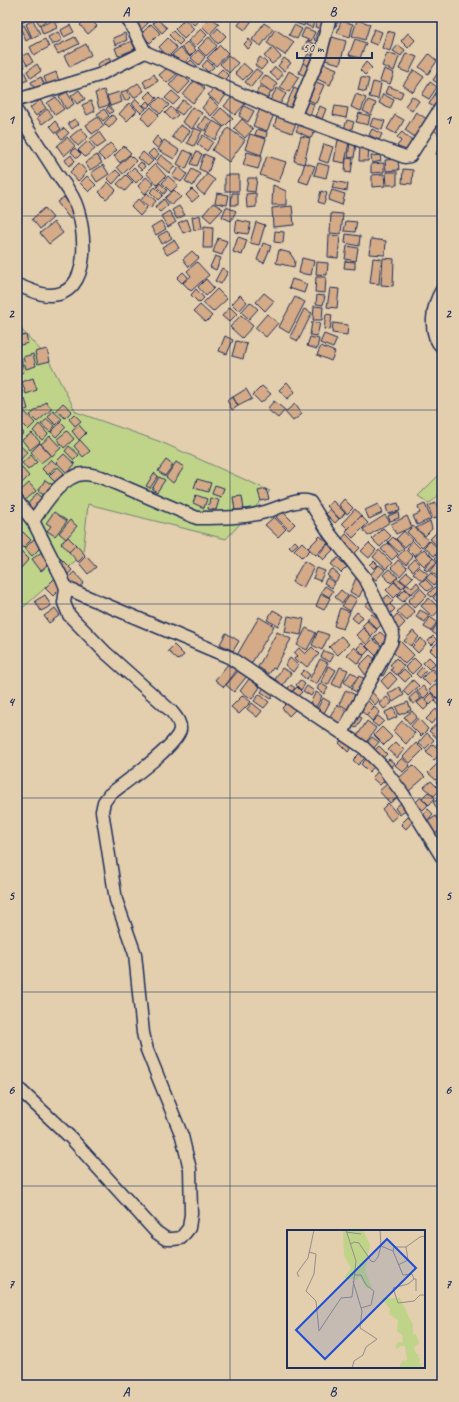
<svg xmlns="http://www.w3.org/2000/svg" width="459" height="1402" font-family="Caveat,sans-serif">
	<rect width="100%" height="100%" fill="#e3cead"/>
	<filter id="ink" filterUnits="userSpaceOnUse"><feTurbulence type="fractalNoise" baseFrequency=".025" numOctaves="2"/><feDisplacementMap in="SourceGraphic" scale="8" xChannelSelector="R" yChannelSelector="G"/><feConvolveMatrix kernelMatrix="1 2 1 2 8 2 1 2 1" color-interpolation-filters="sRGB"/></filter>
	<g filter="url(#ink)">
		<path fill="#c0d489" stroke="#6e8274" d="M17,325L47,357L76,412L161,442L270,491L226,539L88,504L83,554L17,613Z
			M442,472C442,485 442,496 429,503L418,496Z"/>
		<path fill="#d5aa87" stroke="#1b2f5e" d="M17,17H29L30,18L19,25Z
			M42,17L49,18L40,25L37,21Z
			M52,17H63L64,18L58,23Z
			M88,17L97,26L88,34L80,25Z
			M141,17L148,23L140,31L134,24Z
			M186,17H200L201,18L194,25Z
			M211,17L219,24L210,34L202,26Z
			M244,17H250L253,19L245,30L238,25Z
			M298,17H307L304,26L296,23Z
			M309,17H316L312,28L306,25Z
			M319,17H325L324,30L315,27Z
			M332,17H340L336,26L330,24Z
			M344,17H354L353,21L343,19Z
			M157,19L167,28L162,33L153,23Z
			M185,19L194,29L184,39L175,29Z
			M33,20L40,34L32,38L26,24Z
			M54,20L57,28L43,34L40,26Z
			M357,20L370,24L365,40L352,36Z
			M341,21L353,24L350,37L337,33Z
			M264,23L273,29L261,46L252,40Z
			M151,24L160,33L150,43L141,34Z
			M24,25L31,38L26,41L20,27Z
			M70,25L74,32L64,37L61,30Z
			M294,25L302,29L297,39L289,35Z
			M218,28L226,36L218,44L211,36Z
			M305,28L315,32L311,41L301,37Z
			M201,29L207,35L195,47L188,41Z
			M275,29L294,42L285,55L267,43Z
			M374,29L382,32L377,45L369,42Z
			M318,30L325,32L321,43L314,40Z
			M173,31L183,41L179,45L169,35Z
			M387,31L395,33L390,51L382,48Z
			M58,32L62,40L52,45L48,37Z
			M125,33L127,40L115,45L113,38Z
			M408,33L415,40L408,48L401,41Z
			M75,37L79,44L58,54L54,47Z
			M209,37L217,46L206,56L198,48Z
			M332,37L346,41L340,64L325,60Z
			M168,38L177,48L168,57L159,47Z
			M45,39L49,47L34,55L30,47Z
			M249,39L253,44L248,49L244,44Z
			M355,39L366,43L360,58L349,55Z
			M132,41L135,49L118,56L115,48Z
			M307,41L320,46L317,54L303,49Z
			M187,42L196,50L190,56L181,47Z
			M86,44L91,55L70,67L64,56Z
			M220,45L228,53L216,66L207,58Z
			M398,45L405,50L401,56L393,51Z
			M180,48L190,57L183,65L172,55Z
			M273,48L281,57L272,64L264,56Z
			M198,50L205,57L199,65L191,58Z
			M28,53L33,62L27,65L22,56Z
			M387,53L399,57L394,71L382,66Z
			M406,53L417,57L409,73L399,69Z
			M308,54L318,58L313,68L303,63Z
			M429,54L437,61L428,74L419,67Z
			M228,55L238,63L229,73L220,64Z
			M20,57L25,67L17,71V58Z
			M110,57L114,64L101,71L97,64Z
			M260,57L267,63L261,70L255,65Z
			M284,58L291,63L284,71L278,66Z
			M191,60L197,66L192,71L186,65Z
			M207,60L214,67L208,72L202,66Z
			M320,62L337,69L330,85L313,77Z
			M366,62L372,68L365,75L360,70Z
			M243,63L252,71L243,80L235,73Z
			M303,63L313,68L309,78L299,73Z
			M37,64L41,71L31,78L27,71Z
			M172,64L179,72L167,83L159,75Z
			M275,67L283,74L278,80L270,73Z
			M441,68L442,69V86L433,80Z
			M222,69L229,76L222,83L215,76Z
			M256,69L262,73L251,87L245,82Z
			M384,69L394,73L390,84L380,81Z
			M414,70L424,77L413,92L403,85Z
			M24,71L28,80L23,82L18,73Z
			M289,71L299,77L289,92L280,87Z
			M56,72L59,81L47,85L44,77Z
			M180,73L190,82L179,94L169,85Z
			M154,74L158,81L147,88L143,82Z
			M265,75L277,84L272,92L259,83Z
			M41,77L46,88L36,92L31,82Z
			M361,77L369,79L366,92L358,90Z
			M20,78L23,84L18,87L17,79Z
			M195,80L205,89L193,103L183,95Z
			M311,80L324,85L316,103L303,98Z
			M373,82L381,84L378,99L369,97Z
			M430,82L437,87L429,99L422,95Z
			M138,83L144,91L134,98L128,90Z
			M216,85L227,94L219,104L208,95Z
			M260,86L271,92L266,101L255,95Z
			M388,86L403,92L400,99L385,93Z
			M277,88L286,94L278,107L269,102Z
			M294,88L302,92L293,111L285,107Z
			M79,90L85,99L77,104L71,96Z
			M104,90L109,105L99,108L95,93Z
			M126,90L131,98L125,101L121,93Z
			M150,91L157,98L151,104L144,97Z
			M172,91L180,98L173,105L165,98Z
			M437,91L442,94V101L437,109L429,104Z
			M67,92L74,104L66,109L59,96Z
			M119,92L122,102L110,106L107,96Z
			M356,94L366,98L361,111L351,107Z
			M383,94L394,100L390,109L379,103Z
			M234,95L245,104L235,115L224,106Z
			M412,96L419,101L412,111L405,106Z
			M56,97L64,109L55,115L47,103Z
			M160,97L169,105L160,114L152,105Z
			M210,98L219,107L211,116L202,108Z
			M136,99L146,109L141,113L132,104Z
			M40,100L46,108L36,116L30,108Z
			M183,100L190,105L182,115L175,110Z
			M303,100L314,104L310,116L299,111Z
			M368,100L376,103L371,115L363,111Z
			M91,101L95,111L87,115L82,105Z
			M147,101L151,104L147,108L143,105Z
			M129,103L137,111L127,121L119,114Z
			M109,106L113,111L110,114L106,109Z
			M244,106L254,111L248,122L239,116Z
			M261,106L275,112L267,131L253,126Z
			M320,106L326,109L322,119L316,116Z
			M335,106L348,108L346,118L333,115Z
			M151,107L159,115L149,126L141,117Z
			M171,107L178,115L172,120L165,113Z
			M192,107L202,113L192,129L182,122Z
			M221,108L233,118L224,127L213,117Z
			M47,109L53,116L42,124L37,118Z
			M104,109L109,116L103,121L97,114Z
			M416,112L427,119L415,137L405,130Z
			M359,113L370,116L368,125L356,122Z
			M278,114L297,121L292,133L274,126Z
			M112,115L117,119L109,128L104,123Z
			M395,115L404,120L396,134L387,129Z
			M205,116L211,120L205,131L198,127Z
			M98,117L104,126L92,134L86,125Z
			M373,118L385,121L382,130L370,126Z
			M75,119L79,124L72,129L68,123Z
			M242,119L253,129L245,138L234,128Z
			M301,120L317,127L311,138L296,131Z
			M347,120L354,122L351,131L344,129Z
			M55,121L61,129L56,133L50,126Z
			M213,121L223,127L215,140L205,134Z
			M440,123L442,125V138L434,130Z
			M180,125L190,131L182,143L172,137Z
			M64,128L69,133L62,139L57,134Z
			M81,128L88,137L78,146L70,137Z
			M194,128L202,131L194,146L187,143Z
			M228,128L245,140L229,162L212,150Z
			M257,129L267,132L266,138L255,135Z
			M372,129L382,134L379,140L369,135Z
			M99,132L106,142L97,148L90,139Z
			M402,132L414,143L404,153L397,146L401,141L397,137Z
			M250,134L266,139L261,155L245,149Z
			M203,135L213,142L207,151L197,144Z
			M157,136L162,141L157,148L152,143Z
			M301,136L310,138L304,164L294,161Z
			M67,137L75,146L64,156L57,146Z
			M164,140L179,150L174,159L158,150Z
			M338,140L349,142L345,163L334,161Z
			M88,141L95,149L85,157L78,150Z
			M442,141V156L436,154Z
			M350,142L356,143L354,158L348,157Z
			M110,143L117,150L105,161L98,154Z
			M324,144L333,147L328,163L319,160Z
			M124,146L131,153L120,163L114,156Z
			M360,146H369L368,161H359Z
			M75,148L81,154L77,158L71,152Z
			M153,149L159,154L154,160L148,154Z
			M184,150L193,154L186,169L177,164Z
			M143,152L153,161L148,166L138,158Z
			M196,152L202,154L197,166L191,164Z
			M247,152L262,156L258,169L243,165Z
			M204,154L213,158L208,173L199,169Z
			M71,155L75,161L69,166L65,160Z
			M97,155L102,163L90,170L85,163Z
			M130,155L136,161L123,174L117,167Z
			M161,155L175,166L169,173L156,162Z
			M380,155L381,161L372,163L371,156Z
			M267,156L286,162L279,182L260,175Z
			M346,158L353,159L351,173L345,172Z
			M398,159L399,170L386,171L385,160Z
			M141,162L145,166L142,170L137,166Z
			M79,163L87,172L78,181L70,172Z
			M305,163L315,166L308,184L299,181Z
			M318,163L329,166L326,178L314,175Z
			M384,163V172L371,173V164Z
			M155,164L166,176L157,185L146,173Z
			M103,165L109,174L97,182L91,173Z
			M134,167L143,176L136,183L127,174Z
			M179,167L187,174L181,182L172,176Z
			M192,169L200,174L193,186L185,181Z
			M403,169L413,170L412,184L402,183Z
			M116,170L121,175L113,184L107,178Z
			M386,172H397V185H387Z
			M207,174L215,180L204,195L196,188Z
			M384,174L385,186L372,187V175Z
			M126,175L133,182L125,191L117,184Z
			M225,175H239V191H225Z
			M87,176L96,185L89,192L80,183Z
			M168,176L178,185L171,192L162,183Z
			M146,177L154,184L145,194L138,186Z
			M248,178H257L255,192L246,191Z
			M334,181L348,184L347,191L332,188Z
			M108,182L116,190L106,199L99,192Z
			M160,183L167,190L164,194L157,187Z
			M273,185L286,191V205H272Z
			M155,187L163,195L158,200L150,192Z
			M192,189L199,196L192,202L186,195Z
			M174,190L181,197L171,205L165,198Z
			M332,190L345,194L342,205L328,200Z
			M321,191L327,193L324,204L318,202Z
			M147,193L156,201L150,208L141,200Z
			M217,193L229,195L227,205L215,203Z
			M232,193H238V205H231Z
			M256,193V207L247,208L246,194Z
			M64,197L77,214L70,219L57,202Z
			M138,199L147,208L140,216L131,207Z
			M164,199L168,205L160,212L155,207Z
			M213,203L223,209L211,222L203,215Z
			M179,206L185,215L177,219L172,210Z
			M292,206L294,225L273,227L272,208Z
			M226,207L236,211L231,221L222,217Z
			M45,208L53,218L40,229L32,219Z
			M169,211L176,222L168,227L161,216Z
			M331,213L343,214L341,234L330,233Z
			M200,215L202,229L194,230L192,217Z
			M187,219L191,230L183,233L178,223Z
			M237,220L251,223L248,234L235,232Z
			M161,221L166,229L156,235L151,227Z
			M346,221L357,222L355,232L344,231Z
			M54,222L63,233L49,244L40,233Z
			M256,222L265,225L259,245L250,243Z
			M204,226L213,227L212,248H203Z
			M167,231L172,238L162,244L158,236Z
			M275,231L284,232L283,243L274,242Z
			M346,234L360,236L359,246L345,243Z
			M329,235L340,236L338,258L328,257Z
			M238,237L247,240L242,255L233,252Z
			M218,238L227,241L222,255L213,252Z
			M371,239L386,241L385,255L369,254Z
			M174,240L179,248L167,255L162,247Z
			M263,243L271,246L264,263L257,260Z
			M347,246L358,248L356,261L345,259Z
			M279,250L290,253L295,261L294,267L276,263Z
			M192,251L199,258L189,267L183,259Z
			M215,256L221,258L216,270L210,267Z
			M302,258L314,261L311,275L299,273Z
			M373,258L381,259L379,284L370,283Z
			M383,258L394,259L393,286L381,285Z
			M345,261L355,262V269L344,268Z
			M197,262L209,275L191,291L183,283L191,276L187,271Z
			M317,262L328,263L327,275L316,274Z
			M222,268L228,272L221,284L215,281Z
			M183,272L188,277L182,283L177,278Z
			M316,277H326L325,293L315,292Z
			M206,279L214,288L206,296L198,287Z
			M292,279L307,284L304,293L289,288Z
			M330,288L339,289L337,308L327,307Z
			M196,289L204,298L199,303L191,295Z
			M217,289L227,299L213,312L203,303Z
			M264,293L274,301L265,311L256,302Z
			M240,295L247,302L239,311L232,304Z
			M317,295L325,296L323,305L316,304Z
			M295,297L305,302L289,333L279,327Z
			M250,302L258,309L249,319L241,312Z
			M200,305L212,316L206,322L194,311Z
			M314,306L323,307L322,320H313Z
			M230,307L237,314L229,322L222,316Z
			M304,309L312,313L298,341L290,337Z
			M267,314L278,323L266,337L255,328Z
			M326,314L332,315L330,330L324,329Z
			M241,315L253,326L242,338L230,327Z
			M312,322L320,323L317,336L310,335Z
			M333,323L348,325L347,335L332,333Z
			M21,326L22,333L17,334V327Z
			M324,334L337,339L333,348L320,343Z
			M26,335L28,343L17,346V337Z
			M225,336L233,340L227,354L219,351Z
			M310,337L319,339L317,349L307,346Z
			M236,341L247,344L243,359L232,356Z
			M321,346L335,352L331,361L317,355Z
			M47,349L50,361L38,364L35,352Z
			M33,354L36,366L26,369L23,357Z
			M21,358L24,372L17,374V359Z
			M33,378L37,390L26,394L22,382Z
			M19,382L23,394L17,397V383Z
			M287,382L295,392L287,399L279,390Z
			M262,386L271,394L261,403L253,395Z
			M246,389L252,399L238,406L233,397Z
			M233,397L238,406L232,410L227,400Z
			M25,399L28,409L17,413V402Z
			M274,401L285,410L278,418L267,409Z
			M46,402L52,409L37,422L30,415Z
			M63,403L72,411L65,418L56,410Z
			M295,404L302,414L293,421L285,412Z
			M53,411L62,419L56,425L48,417Z
			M25,412L35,423L28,430L17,419Z
			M74,414L81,421L75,426L69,419Z
			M47,419L55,426L50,432L41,424Z
			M61,422L66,427L56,437L51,432Z
			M39,424L48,434L42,440L33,431Z
			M79,425L86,433L79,440L72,431Z
			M17,426L24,433L17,439Z
			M67,431L74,439L64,448L57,439Z
			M32,433L40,442L30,450L22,440Z
			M50,436L61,448L52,456L41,444Z
			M80,440L90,451L83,457L74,446Z
			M17,443L27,452L18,463L17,462Z
			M40,443L51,455L41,463L31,452Z
			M69,446L79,455L74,460L65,451Z
			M64,454L75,464L67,473L56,462Z
			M31,455L37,462L28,470L22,463Z
			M51,459L57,465L48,475L42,469Z
			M166,460L173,465L165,476L158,471Z
			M176,462L184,467L173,483L166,477Z
			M21,467L29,476L17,488V470Z
			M58,467L64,473L55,482L49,476Z
			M154,473L158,476L150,488L146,486Z
			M159,477L165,480L157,492L152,489Z
			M197,479L211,483L208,492L194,488Z
			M45,480L53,485L45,496L38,491Z
			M29,483L36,491L23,502L17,494Z
			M215,485L224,488L221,497L212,494Z
			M266,489L269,499L261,501L258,491Z
			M37,493L45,500L35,512L27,505Z
			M196,495L207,499L204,508L193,503Z
			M242,496L244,510L235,511L233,497Z
			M210,498L219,500L216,510L208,509Z
			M344,499L353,508L347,514L339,505Z
			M333,501L345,513L340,519L327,506Z
			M398,503L400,511L388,514L386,506Z
			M436,503L441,516L433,519L428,506Z
			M378,504L382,513L369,519L365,510Z
			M425,504L431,519L417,525L413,516L420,513L418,507Z
			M330,509L339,519L335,523L326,514Z
			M355,509L361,516L348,529L342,523Z
			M17,510L23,516L17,522Z
			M282,511L295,524L289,530L276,517Z
			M54,512L67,521L55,536L47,531L51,526L46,523Z
			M398,512L399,518L390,521L388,516Z
			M385,515L390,522L368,536L363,529Z
			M361,516L368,523L353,538L346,531Z
			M407,516L412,527L396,534L391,524Z
			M274,517L286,529L278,537L265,525Z
			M70,520L77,526L66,539L59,533Z
			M430,521L432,529L425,536L416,528Z
			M413,526L429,541L422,547L407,532Z
			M383,528L391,536L380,547L372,539Z
			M404,531L412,540L405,547L396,539Z
			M23,532L31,540L23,548L17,542V538Z
			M436,533L442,538V546L440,548L430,539Z
			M346,534L360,548L352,556L339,542Z
			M320,536L328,543L316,555L308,548Z
			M68,537L76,545L69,552L61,543Z
			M393,537L404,548L399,552L388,542Z
			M35,538L43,545L32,556L25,548Z
			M295,541L298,544L292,549L289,546Z
			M413,541L421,549L415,556L407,548Z
			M430,541L440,550L434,556L424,547Z
			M302,542L310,550L302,558L294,550Z
			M369,543L376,550L369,558L361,551Z
			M388,543L398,554L392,560L381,549Z
			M328,544L333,550L323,560L318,555Z
			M76,545L85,555L78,562L69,552Z
			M405,549L413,557L406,565L397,557Z
			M424,549L433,558L424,566L415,557Z
			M379,550L392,563L386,569L373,557Z
			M43,551L51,563L41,571L32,559Z
			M442,551V564H441L435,558Z
			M22,552L29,559L21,568L17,564V558Z
			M86,556L96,567L88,574L79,563Z
			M60,558L72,570L65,578L56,561Z
			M338,558L347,567L341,573L331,564Z
			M433,558L437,562L427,571L424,568Z
			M415,559L420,564L413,571L408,566Z
			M398,560L407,568L400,576L391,568Z
			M304,561L314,567L303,588L292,582Z
			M374,561L378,565L374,569L370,565Z
			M437,562L442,565V572L438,577L430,571Z
			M379,565L385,570L376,580L370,575Z
			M419,567L428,574L422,581L413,573Z
			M317,568L325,571L320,581L313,578Z
			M332,569L340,576L335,582L327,575Z
			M389,569L398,577L391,583L383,575Z
			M74,572L84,583L76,590L66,580Z
			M407,572L413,577L406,584L400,579Z
			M431,573L438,580L434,585L426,578Z
			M57,576L65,584L53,596L45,588Z
			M327,578L335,583L332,588L324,583Z
			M356,578L366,583L359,597L350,592Z
			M397,578L406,585L402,588L394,581Z
			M425,579L433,587L428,591L420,583Z
			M394,582L402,590L394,598L386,590Z
			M417,582L420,586L411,594L404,587L408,584L412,588Z
			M437,585L441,588L432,597L428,594Z
			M325,586L333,591L329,597L321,592Z
			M420,588L427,595L414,608L408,601Z
			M442,588V607L433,598Z
			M405,589L410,594L403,602L397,597Z
			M341,590L348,596L342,603L335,597Z
			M321,594L330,598L324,610L316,606Z
			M45,595L51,606L41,611L35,601Z
			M350,595L357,599L350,611L342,606Z
			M388,595L393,601L386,608L380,602Z
			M429,598L440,609L433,617L421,606Z
			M370,600L382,611L377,616L365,605Z
			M405,603L415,612L407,621L397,612Z
			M390,604L395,609L389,615L384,611Z
			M55,608L60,615L49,623L44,616Z
			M340,608L350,612L343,629L334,626Z
			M273,610L284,616L278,626L267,620Z
			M420,610L429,615L425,622L416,617Z
			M357,612L363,617L358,623L352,618Z
			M372,614L383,623L377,629L367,619Z
			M397,614L405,623L397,631L389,623Z
			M288,616L304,619L301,635L285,632Z
			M259,617L274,626L251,664L237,655Z
			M430,617L437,622L431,631L424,627Z
			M367,621L377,630L371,636L362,626Z
			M439,621L442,623L441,638L432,632Z
			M306,628L316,633L307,650L297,645Z
			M363,628L372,637L366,644L356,635Z
			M318,631L329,635L322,650L312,645Z
			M413,631L419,637L411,646L404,641Z
			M277,632L291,639L275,669L273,668L269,674L258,667Z
			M380,632L390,641L384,648L374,638Z
			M226,633L239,641L233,651L220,644Z
			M341,636L349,644L338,655L329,647Z
			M433,636L437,640L432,645L428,641Z
			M421,638L426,644L418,653L412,647Z
			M373,639L385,650L378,658L366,646Z
			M440,640L442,642V650L436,656L430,650Z
			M400,641L414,655L405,664L391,650Z
			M362,643L369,650L364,655L357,648Z
			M174,645L184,655L178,660L168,651Z
			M312,647L319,654L307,667L301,662L299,664L294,659L297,656L294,653L299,648L305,654Z
			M354,647L364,656L358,664L347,655Z
			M324,651L334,655L330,662L321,657Z
			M370,655L376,660L370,665L375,669L367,677L359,666Z
			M429,657L435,663L429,669L423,663Z
			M290,658L298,665L293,672L285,665Z
			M396,658L404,666L397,675L391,670L393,667L390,665Z
			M414,658L421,665L412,674L405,667Z
			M320,659L328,663L317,684L309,680Z
			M440,659L442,674L440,676L432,668Z
			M229,663L237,670L224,687L215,680Z
			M383,665L388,667L383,676L378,673Z
			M328,666L336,670L328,685L321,682Z
			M340,667L348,670L340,688L332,684Z
			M422,667L426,671L420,678L416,674Z
			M282,668L291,673L281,688L273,683Z
			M404,669L411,676L405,682L398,675Z
			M431,669L439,677L430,686L422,678Z
			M239,670L247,676L234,692L226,685Z
			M304,670L310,675L306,679L300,674Z
			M351,672L358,677L350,687L344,682Z
			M390,672L397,679L388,689L381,681Z
			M359,676L367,680L360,694L351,689Z
			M442,676V688L436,682Z
			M249,679L260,687L252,699L240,691Z
			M300,680L305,684L301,690L296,685Z
			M413,680L419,686L408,696L403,691Z
			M320,683L328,688L324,694L317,689Z
			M436,684L442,690V693L437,698L429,690Z
			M291,685L295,688L289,695L285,691Z
			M265,686L275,692L271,699L261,692Z
			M307,686L314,691L311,696L303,691Z
			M423,686L429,693L423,699L417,691Z
			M297,687L302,692L296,698L291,693Z
			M399,687L404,695L393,702L388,694Z
			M346,690L359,697L351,711L339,704Z
			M371,691L379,700L375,705L366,695Z
			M316,692L322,696L316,707L310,703Z
			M416,692L421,699L413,704L409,698Z
			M431,693L436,699L430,705L425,699Z
			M259,694L269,702L264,708L254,701Z
			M243,695L251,702L239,714L231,707Z
			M442,695V709L435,701Z
			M387,697L392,703L384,709L379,703Z
			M323,698L330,702L324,713L317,709Z
			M365,698L374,707L366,715L357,707Z
			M423,698L429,705L424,710L417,703Z
			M289,701L297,708L289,716L282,708Z
			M408,702L411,710L399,715L396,707Z
			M252,703L262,711L257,717L247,709Z
			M337,705L350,713L342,727L328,719Z
			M374,707L380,712L372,721L366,715Z
			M394,708L397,717L388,721L385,712Z
			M436,709L441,715L431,724L426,719Z
			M412,711L417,717L410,724L404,717Z
			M353,714L362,718L356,728L348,724Z
			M378,716L384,721L378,727L372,722Z
			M418,718L428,729L421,736L411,726Z
			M441,720L442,733L437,738L429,731Z
			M367,721L376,728L366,743L357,736Z
			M402,721L415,733L406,744L393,731Z
			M382,727L392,737L384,745L374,735Z
			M427,733L434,740L425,749L418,743Z
			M344,737L353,746L348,752L339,743Z
			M372,737L379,742L373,749L366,744Z
			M442,739V751L436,745Z
			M396,742L404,750L397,758L388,750Z
			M416,743L423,750L410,763L403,757Z
			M433,744L442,753L434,760L426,752Z
			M379,746L387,754L381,760L374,751Z
			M361,752L366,757L358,765L353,760Z
			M369,756L377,764L369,772L361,764Z
			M402,758L410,765L403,772L395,765Z
			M389,759L394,763L390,768L385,763Z
			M441,760L442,774L436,780L428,773Z
			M413,765L425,777L409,791L398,779Z
			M378,771L386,779L380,785L372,778Z
			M442,776V788L436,782Z
			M431,781L440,790L434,796L424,787Z
			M387,784L398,797L390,803L379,791Z
			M428,792L435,798L429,805L422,798Z
			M421,797L428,805L423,810L415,803Z
			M442,798V808L438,810L433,802Z
			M403,801L409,807L400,815L395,808Z
			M388,803L398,815L391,821L382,809Z
			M428,809L433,814L427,821L422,816Z
			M436,816L442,826V830L433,835L425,823Z
			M408,817L413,821L406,829L401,824Z"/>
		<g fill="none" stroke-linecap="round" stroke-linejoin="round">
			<defs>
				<path id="minor" d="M127,17L145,52L272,108L405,157L410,156L442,106
					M17,100L99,75L145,52
					M17,112C30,133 44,153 57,174C63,182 71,192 75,202C86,228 93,296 49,295C39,295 26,288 17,285
					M295,115L320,55L330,17
					M442,290C433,304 427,333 442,347
					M17,501L33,521L62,578L66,588L64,603L69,615L105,652L171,711C175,716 181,722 180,730C176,747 124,783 109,795L104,802L102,811L116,900L135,954L143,1033L147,1050L182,1136L190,1169L191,1214L189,1228L181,1238L173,1239H166L156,1232L71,1138L17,1087
					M33,521C44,505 63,474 85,474C90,474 96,476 101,477L197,518C219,518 245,518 265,512C276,509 300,497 310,502L330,534L365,578L393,634L391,643L342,733
					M66,588L229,657L364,748L381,765L403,794L442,857"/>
			</defs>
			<use href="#minor" stroke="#1b2f5e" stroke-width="15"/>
			<use href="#minor" stroke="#e3cead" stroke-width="12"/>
		</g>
	</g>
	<path fill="none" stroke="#1b2f5e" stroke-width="1" stroke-opacity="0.55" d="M230,17V1385M17,216H442M17,410H442M17,604H442M17,798H442M17,992H442M17,1186H442"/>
	<g transform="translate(287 1230)">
		<rect width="138" height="138" fill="#e3cead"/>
		<path d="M56,0H76L83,15L78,40L85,58H79L73,47L69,50L57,48L64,38L57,26ZM94,68H113L126,95V105L129,104L132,113L127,117L129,124H132L130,128L133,127L132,135L135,134L134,138H112L115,131L120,130L118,116H113L110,119L109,117L110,112H115L116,106L110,101L111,90L102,84L103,79Z" fill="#c0d489"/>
		<path fill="none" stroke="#938e8d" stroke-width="1" d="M59,2L74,4M138,6L133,7L119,17H107L106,21L116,45L125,44L127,49L121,54L106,58L111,73L127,71L133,65H138M64,14L67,12L72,13L84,31L87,32L91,27L94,16L93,0M94,16L106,21M22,22L29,24L27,44L19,61L29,71L32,101L54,68L65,67L69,31L59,0M111,35L121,30L119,17M68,45H74L79,55L87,61L84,75L74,78M12,47L10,43L21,28L27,0M127,49H129V61M65,138L67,131L76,125L79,117L90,109L73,98L75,81L66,51"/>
		<path fill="#1d4ed8" fill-opacity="0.15" stroke="#1d4ed8" stroke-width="2" d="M100,9L129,38L38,129L9,100Z"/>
		<rect width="138" height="138" fill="none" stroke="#1b2f5e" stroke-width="2"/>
	</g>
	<rect width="459" height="1402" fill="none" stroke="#e3cead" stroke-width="44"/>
	<path d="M297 52v6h75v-6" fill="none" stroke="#1b2f5e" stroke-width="2"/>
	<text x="303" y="52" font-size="12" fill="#1b2f5e" stroke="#e3cead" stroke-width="3" paint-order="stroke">50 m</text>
	<rect x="22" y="22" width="415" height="1358" fill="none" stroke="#1b2f5e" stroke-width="1.5"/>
	<g font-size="13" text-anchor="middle" font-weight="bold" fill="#1b2f5e">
		<text x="126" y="16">A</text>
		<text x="333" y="16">B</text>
		<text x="11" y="124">1</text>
		<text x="448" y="124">1</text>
		<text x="11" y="318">2</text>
		<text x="448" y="318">2</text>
		<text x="11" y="512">3</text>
		<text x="448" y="512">3</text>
		<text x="11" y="706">4</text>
		<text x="448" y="706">4</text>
		<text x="11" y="900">5</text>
		<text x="448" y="900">5</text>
		<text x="11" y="1094">6</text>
		<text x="448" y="1094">6</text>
		<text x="11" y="1288">7</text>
		<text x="448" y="1288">7</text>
		<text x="126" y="1396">A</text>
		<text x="333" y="1396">B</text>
	</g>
</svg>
